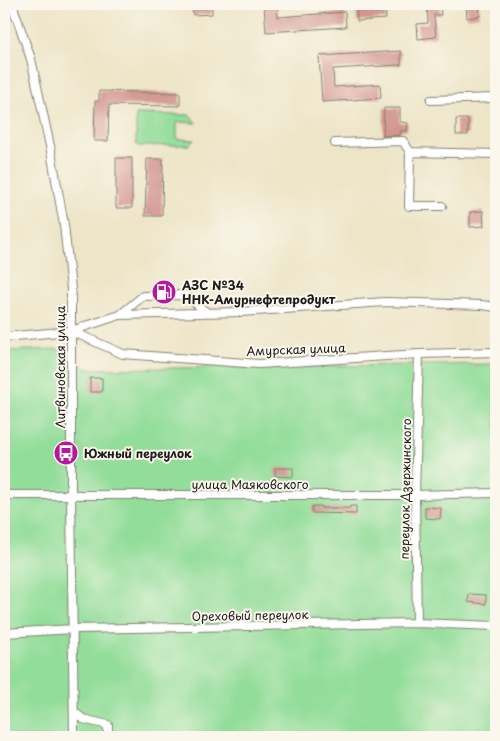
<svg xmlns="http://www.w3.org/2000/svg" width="500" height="741" font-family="'Playpen Sans',sans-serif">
	<rect width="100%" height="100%" fill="#fbf7ec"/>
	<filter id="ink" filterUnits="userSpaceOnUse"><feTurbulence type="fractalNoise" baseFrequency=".02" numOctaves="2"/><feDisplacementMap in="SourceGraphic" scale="10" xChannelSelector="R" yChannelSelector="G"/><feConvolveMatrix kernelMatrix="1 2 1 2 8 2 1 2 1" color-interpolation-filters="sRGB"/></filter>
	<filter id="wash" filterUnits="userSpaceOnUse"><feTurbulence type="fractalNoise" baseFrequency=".0096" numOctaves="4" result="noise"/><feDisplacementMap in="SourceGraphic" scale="20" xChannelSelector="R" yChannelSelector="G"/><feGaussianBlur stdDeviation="1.12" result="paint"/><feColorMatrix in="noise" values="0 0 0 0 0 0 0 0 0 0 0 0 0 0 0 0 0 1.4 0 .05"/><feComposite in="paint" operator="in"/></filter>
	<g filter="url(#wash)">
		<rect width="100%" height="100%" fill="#ede5c7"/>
		<path fill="#92dd99" stroke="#577c5a" d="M136,114L190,115L196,123L177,122V139L194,140L189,145L138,146L136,144Z
			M58,349L87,369L496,364V737H4V351Z"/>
		<g id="blocks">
			<path fill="#d2958f" d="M192,4H212V14L193,15Z
				M264,4H277L278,17L345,12L346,27L266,32Z
				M427,4H440L441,15H434L436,37L418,39L417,24L428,23Z
				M466,4H479L480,16L467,18Z
				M385,5L386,19L357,21L356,8Z
				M401,51V65L333,69L334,87L380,84L381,98L322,102L319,56Z
				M99,91L180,93V106L109,105L108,141H94L95,101H99Z
				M384,108H400V122L408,123L407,131L401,130L400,135L383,136Z
				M456,119H468V135H456Z
				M116,158H132V208H116Z
				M147,159H163L162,216H145Z
				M483,211L484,226L470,227V212Z
				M90,378H102V392H90Z
				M275,468H293V477L275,476Z
				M312,506H321V508H350V506H356V514L312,513Z
				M425,507L441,508L440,519L425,518Z
				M469,594L486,595V604L468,602Z"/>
		</g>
	</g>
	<g filter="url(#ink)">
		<use href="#blocks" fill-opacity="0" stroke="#848072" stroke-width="1"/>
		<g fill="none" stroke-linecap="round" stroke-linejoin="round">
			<defs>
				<path id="minor" d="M12,4L31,59L50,146L64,225L71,289V495L74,737
					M431,100L496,98
					M335,143L403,141L410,152
					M442,206H409L410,152L496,154
					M120,315L143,296L186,295L206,312
					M71,331L123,354L259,364L419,354L496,352
					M4,337L71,331L120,315L241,312L385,302L482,305L496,307
					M4,495H415L496,493
					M417,623L415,495L419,354
					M4,633L74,629L417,623L496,626
					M74,712L83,719L108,725V737"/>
			</defs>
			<use href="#minor" stroke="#848072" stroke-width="10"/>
			<use href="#minor" stroke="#fff" stroke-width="8"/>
		</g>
	</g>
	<defs>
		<symbol id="fuel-disc" viewBox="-11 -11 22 22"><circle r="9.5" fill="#b5179e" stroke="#fbf7ec"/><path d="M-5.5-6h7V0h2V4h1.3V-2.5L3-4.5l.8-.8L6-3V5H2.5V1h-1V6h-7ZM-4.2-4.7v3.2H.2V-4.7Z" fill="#fff"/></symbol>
		<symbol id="bus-disc" viewBox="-11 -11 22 22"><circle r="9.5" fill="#b5179e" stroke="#fbf7ec"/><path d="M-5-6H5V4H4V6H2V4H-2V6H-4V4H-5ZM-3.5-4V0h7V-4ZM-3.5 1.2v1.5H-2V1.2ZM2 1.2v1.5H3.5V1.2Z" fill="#fff"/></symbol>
	</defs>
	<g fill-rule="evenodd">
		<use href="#fuel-disc" x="150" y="278" width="28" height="28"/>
		<use href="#bus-disc" x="52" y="439" width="28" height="28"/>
	</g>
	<g text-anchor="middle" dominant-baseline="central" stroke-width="4" stroke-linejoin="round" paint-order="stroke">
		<g font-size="12" font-weight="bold" fill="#1c1c1c" stroke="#fbf7ec" text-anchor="start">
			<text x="182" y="285">АЗС №34<tspan x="182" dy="14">ННК-Амурнефтепродукт</tspan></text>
			<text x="84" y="453">Южный переулок</text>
		</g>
		<g font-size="12" fill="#1c1c1c" stroke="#fbf7ec">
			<text transform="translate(296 349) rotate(-2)">Амурская улица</text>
			<text transform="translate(60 367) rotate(-90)">Литвиновская улица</text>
			<text x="250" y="484">улица Маяковского</text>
			<text transform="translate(405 489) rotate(-89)">переулок Дзержинского</text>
			<text transform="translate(250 615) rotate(-1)">Ореховый переулок</text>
		</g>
	</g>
	<rect width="500" height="741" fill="none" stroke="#fbf7ec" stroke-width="20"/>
</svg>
